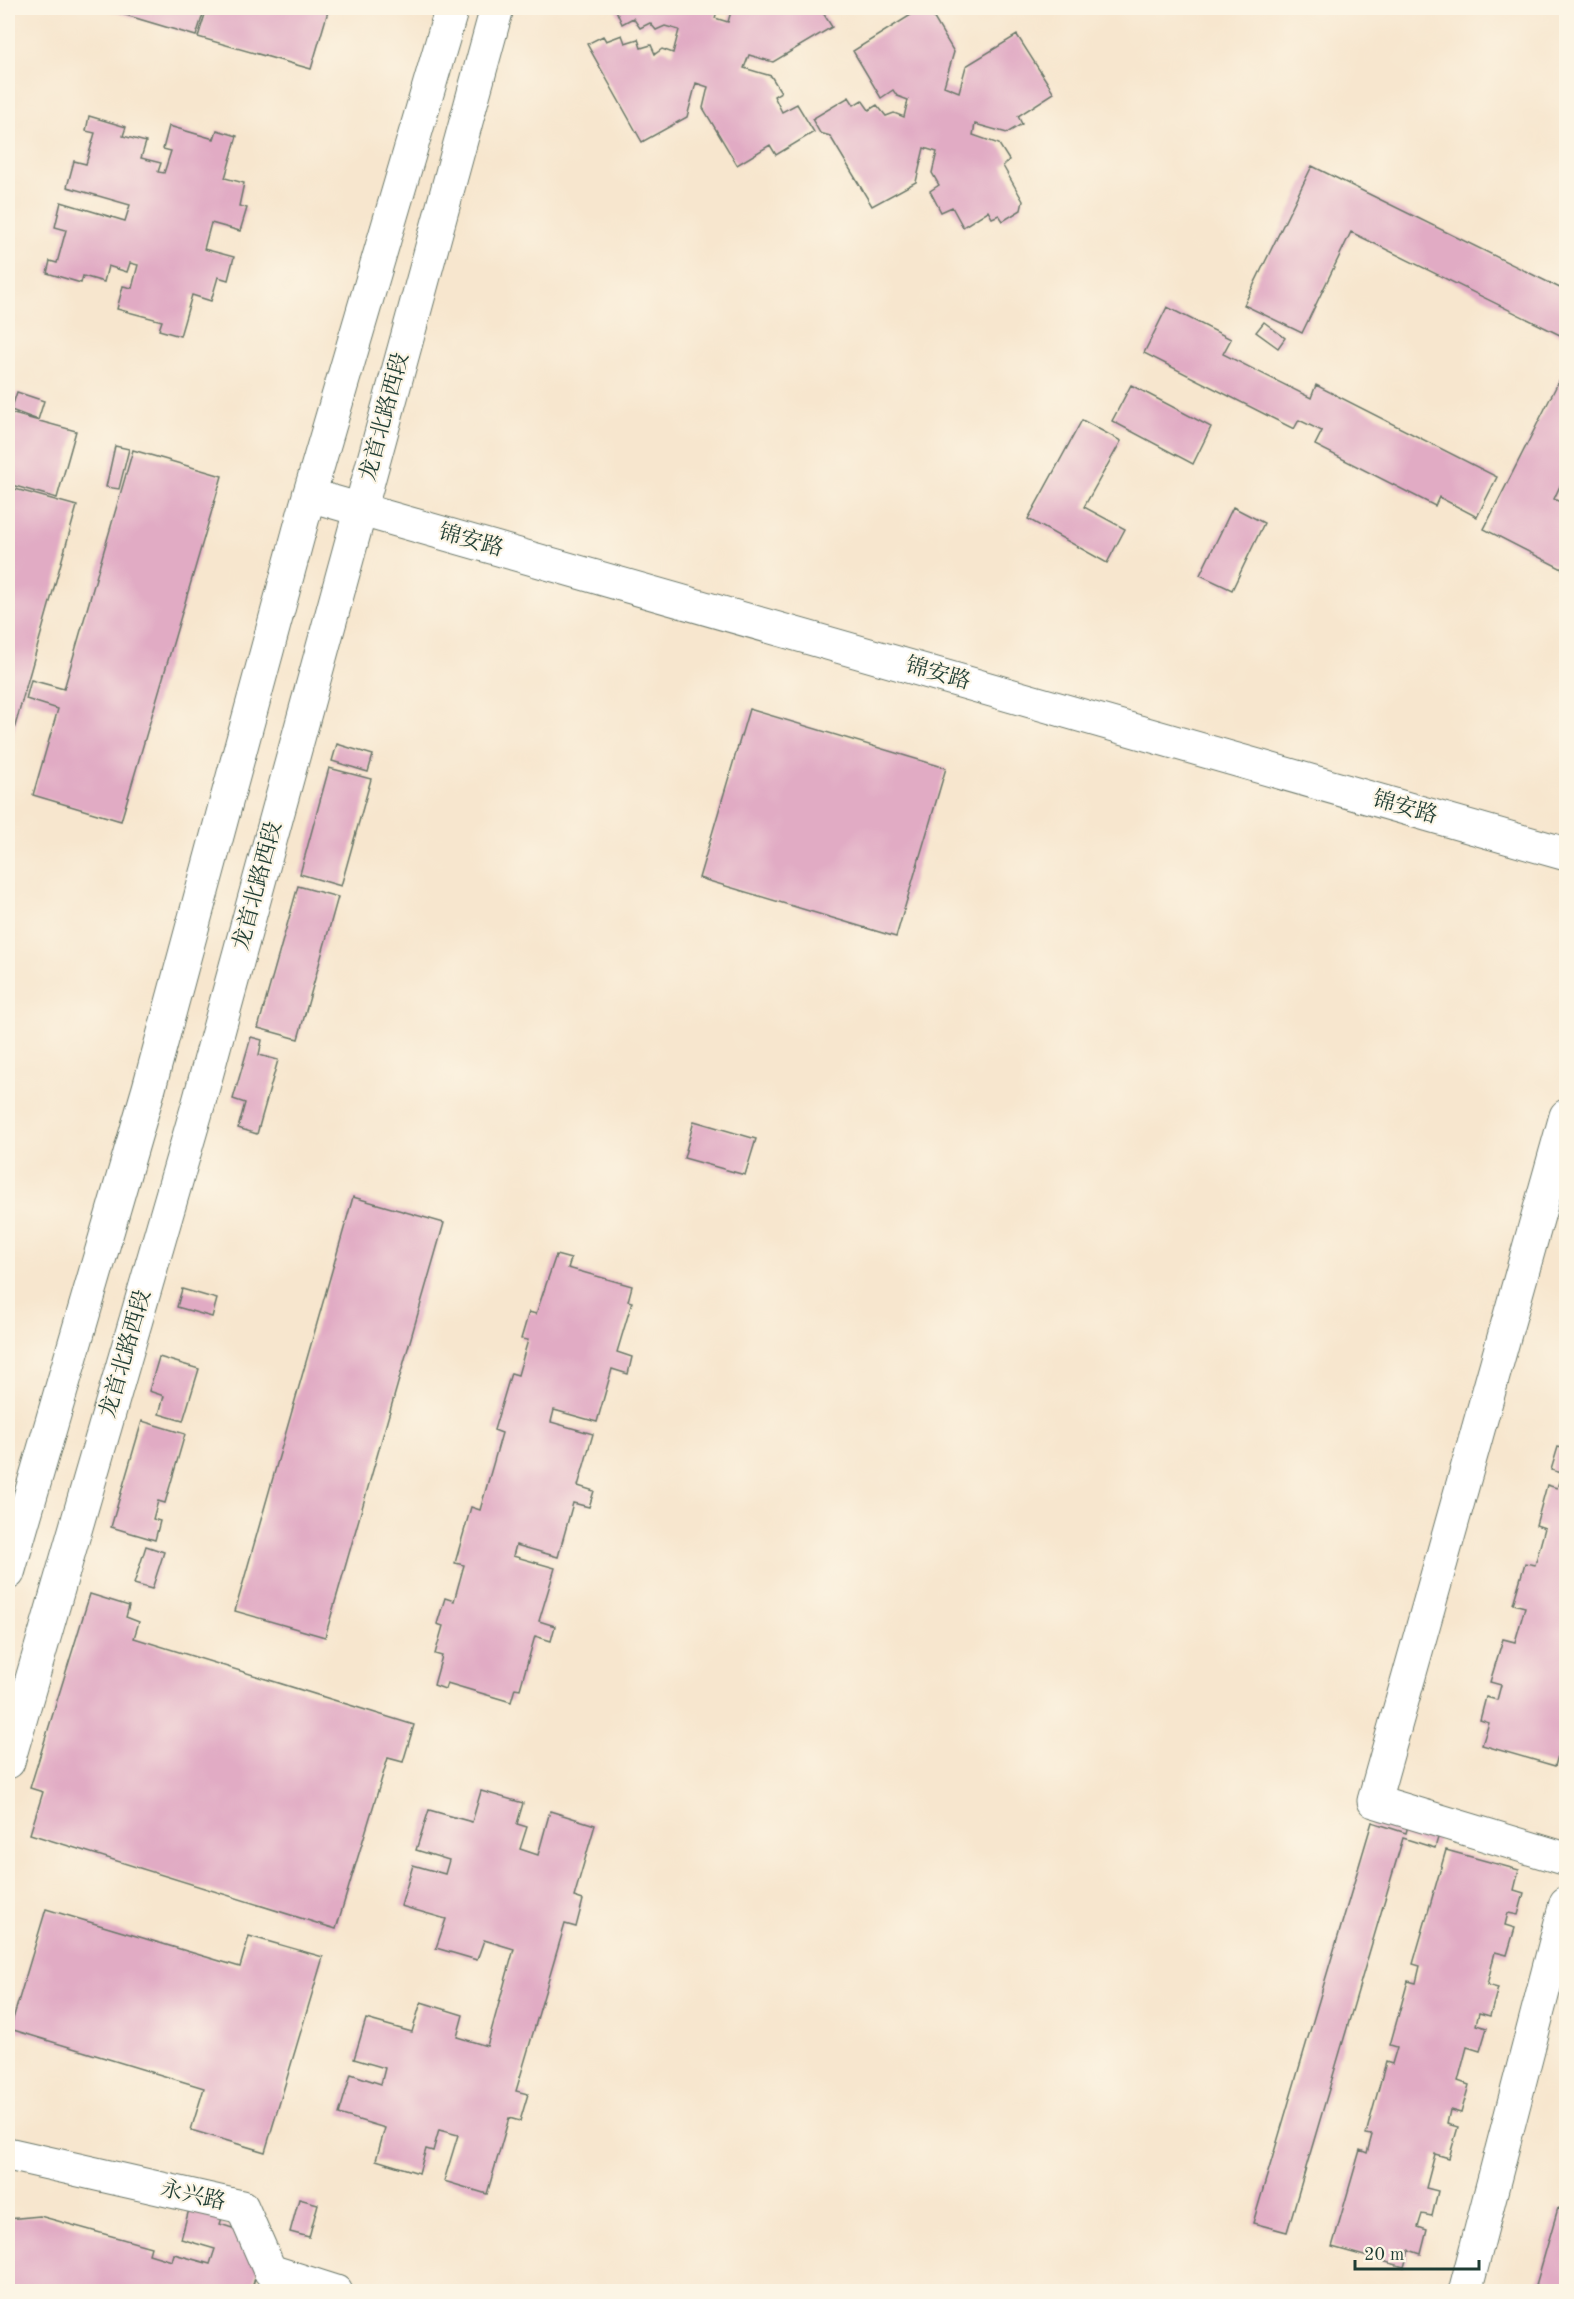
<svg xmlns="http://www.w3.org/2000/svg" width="1574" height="2299" font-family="'Old Standard TT','Noto Serif SC',serif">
	<rect width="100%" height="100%" fill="#fcf5e5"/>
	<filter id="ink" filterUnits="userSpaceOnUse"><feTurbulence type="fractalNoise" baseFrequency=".0167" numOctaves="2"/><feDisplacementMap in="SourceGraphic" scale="12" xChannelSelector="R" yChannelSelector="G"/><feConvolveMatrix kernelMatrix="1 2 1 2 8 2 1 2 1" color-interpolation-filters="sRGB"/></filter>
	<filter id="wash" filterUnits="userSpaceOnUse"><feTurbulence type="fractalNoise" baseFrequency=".008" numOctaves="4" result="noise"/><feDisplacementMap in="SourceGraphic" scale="24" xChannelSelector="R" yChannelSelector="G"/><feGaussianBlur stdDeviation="1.35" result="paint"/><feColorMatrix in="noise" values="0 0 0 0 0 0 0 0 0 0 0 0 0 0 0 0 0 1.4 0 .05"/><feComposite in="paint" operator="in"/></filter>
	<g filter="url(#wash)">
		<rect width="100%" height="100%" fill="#f7e6ce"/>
		<g id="blocks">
			<path fill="#e1abc4" d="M102,8H205L196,36Z
				M207,8H329L311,69L198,37Z
				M615,8H718L715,18L728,22L732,8H820L832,27L773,62L749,55L744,68L771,76L781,92L774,96L782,112L797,104L814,132L776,155L770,145L737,165L703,108L708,87L696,83L687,117L642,142L587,44L603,36L606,41L622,35L625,43L638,39L641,48L651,45L655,54L662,49L673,53L679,30L665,26L656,30L650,23L640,28L633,18L622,24Z
				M922,8H928L954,52L944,86L959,92L966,66L1017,35L1054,93L1018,116L1022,124L1007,133L975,124L973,135L999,144L1009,160L1003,166L1023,201L1021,210L1003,221L999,215L992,218L988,211L963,227L952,207L941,212L930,191L939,185L932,173L937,152L924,148L916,182L872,206L830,136L820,133L812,119L849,97L854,105L862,100L869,110L877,105L886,116L894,113L904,117L908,100L897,96L893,90L881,98L853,51Z
				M89,116L126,127L123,136L146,142L141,158L161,163L158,172L164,173L171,151L163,149L169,126L214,139L217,130L237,136L225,178L244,183L239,206L247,208L240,231L211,223L204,249L234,257L228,280L218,277L211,301L192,295L180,336L159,330L162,321L117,309L123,286L132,288L138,265L130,263L127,272L108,266L104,282L83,276L81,283L47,273L50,261L57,263L66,230L55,227L61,202L125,221L130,205L67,187L74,161L86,164L95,133L86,131Z
				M1312,166L1566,291V338L1351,232L1302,333L1244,305Z
				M1167,307L1231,339L1223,354L1311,398L1316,385L1497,477L1477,517L1439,497L1435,506L1315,445L1322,431L1299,420L1294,429L1144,353Z
				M1264,322L1285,338L1278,348L1256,332Z
				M1566,367V473L1554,499L1566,505V571L1484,529Z
				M1131,385L1211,427L1193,464L1112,421Z
				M17,392L44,401L38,420L11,410Z
				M10,413L76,431L57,498L8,484V422Z
				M1082,420L1121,441L1084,507L1125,529L1107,563L1028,519Z
				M115,446L129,449L119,489L106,487Z
				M133,450L222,476L121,821L33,795L58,709L26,699L31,680L64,689Z
				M8,487L77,506L8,751Z
				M1233,507L1264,523L1232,590L1200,575Z
				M749,709L946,768L896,937L699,878Z
				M337,744L373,755L368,772L332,761Z
				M329,768L371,779L341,886L300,874Z
				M298,886L338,897L298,1039L258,1028Z
				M251,1037L262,1040L259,1055L278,1060L257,1134L238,1128L245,1103L233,1099Z
				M694,1121L756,1139L745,1175L684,1158Z
				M353,1197L444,1223L325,1637L235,1611Z
				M556,1255L571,1259L568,1268L632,1286L628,1301L632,1302L617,1352L632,1357L628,1374L612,1369L597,1422L554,1410L551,1422L593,1434L578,1486L594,1491L589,1507L573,1503L558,1557L516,1545L513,1556L555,1568L539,1621L555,1626L551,1641L535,1636L520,1689L515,1688L511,1702L447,1683L445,1689L434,1685L442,1656L435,1654L443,1626L437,1624L445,1598L454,1601L464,1565L455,1563L471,1507L480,1510L502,1433L494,1430L511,1373L518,1375L528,1340L521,1339L529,1312L536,1314Z
				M182,1289L217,1299L212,1317L177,1307Z
				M159,1357L199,1369L183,1421L159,1414L164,1396L149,1391Z
				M142,1421L185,1434L165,1503L158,1501L153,1519L160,1521L155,1540L111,1527Z
				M1558,1447L1566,1449V1744L1562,1742L1555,1766L1482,1745L1489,1723L1480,1720L1486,1697L1497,1700L1501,1685L1490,1682L1503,1639L1515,1642L1525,1607L1513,1604L1525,1563L1535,1565L1545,1528L1536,1525L1547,1485L1557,1488L1562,1473L1551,1470Z
				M146,1546L164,1552L152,1589L134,1584Z
				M90,1594L129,1606L126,1617L139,1622L134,1638L414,1725L403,1762L388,1758L336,1929L30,1834L43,1792L30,1788Z
				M481,1791L523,1803L517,1824L527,1827L520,1849L538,1855L550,1811L595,1825L574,1897L583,1900L576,1927L565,1924L516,2091L528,2094L520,2121L509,2118L487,2194L444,2181L458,2135L439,2130L433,2151L426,2149L419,2173L376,2160L385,2128L339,2114L351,2074L381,2084L385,2068L354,2059L366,2019L412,2032L421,2002L463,2015L457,2037L487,2046L514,1949L484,1940L477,1960L436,1948L446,1919L401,1906L413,1865L445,1874L449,1860L416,1850L429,1810L472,1822Z
				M1411,1815L1442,1824L1435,1848L1403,1838L1287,2232L1253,2223L1372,1822L1406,1833Z
				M1446,1850L1519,1870L1514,1890L1524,1893L1518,1915L1508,1913L1505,1925L1515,1928L1507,1955L1495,1952L1487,1985L1498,1988L1490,2016L1479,2013L1476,2025L1487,2028L1480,2051L1467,2047L1458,2081L1469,2085L1461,2113L1450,2110L1447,2124L1458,2127L1449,2158L1435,2154L1426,2188L1438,2191L1432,2216L1422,2214L1418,2227L1427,2230L1421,2254L1409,2250L1404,2267L1332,2247L1360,2150L1367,2153L1372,2135L1366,2134L1386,2062L1392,2064L1397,2047L1390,2045L1408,1981L1416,1983L1420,1966L1413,1964Z
				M46,1909L240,1967L249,1936L323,1957L265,2152L191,2130L204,2088L10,2029Z
				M299,2199L318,2204L309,2237L290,2232Z
				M191,2202L224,2212L220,2224L266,2239L251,2292H8V2219L40,2216L151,2247L149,2254L172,2261L174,2254L210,2264L215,2249L181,2239Z
				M1558,2208L1566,2211V2292H1534Z"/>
		</g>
	</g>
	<g filter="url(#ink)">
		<use href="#blocks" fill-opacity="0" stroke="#6b786a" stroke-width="1.5"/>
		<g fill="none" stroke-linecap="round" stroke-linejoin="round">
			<defs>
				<path id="minor" d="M1566,1116L1374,1801L1566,1859
					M8,2154L242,2207L270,2271L336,2292
					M1465,2292L1566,1903"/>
				<path id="tertiary" d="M309,495L1566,854
					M8,1573L149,1088L306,506L452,8
					M8,1762L199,1102L497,8"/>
			</defs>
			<use href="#minor" stroke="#6b786a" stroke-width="35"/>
			<use href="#tertiary" stroke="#6b786a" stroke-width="35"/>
			<use href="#minor" stroke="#fff" stroke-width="33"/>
			<use href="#tertiary" stroke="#fff" stroke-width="33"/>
		</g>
	</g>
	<g text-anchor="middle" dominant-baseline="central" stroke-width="4.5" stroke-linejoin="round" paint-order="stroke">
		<g font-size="22" fill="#1f3d34" stroke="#fcf5e5">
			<text transform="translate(385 417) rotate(-75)">龙首北路西段</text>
			<text transform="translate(471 541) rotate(16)">锦安路</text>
			<text transform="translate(938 674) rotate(16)">锦安路</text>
			<text transform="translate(1405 808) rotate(16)">锦安路</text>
			<text transform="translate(258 886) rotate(-75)">龙首北路西段</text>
			<text transform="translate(126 1354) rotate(-74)">龙首北路西段</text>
			<text transform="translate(193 2196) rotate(13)">永兴路</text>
		</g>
	</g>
	<rect width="1574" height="2299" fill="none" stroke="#fcf5e5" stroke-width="30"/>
	<path d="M1355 2260v9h124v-9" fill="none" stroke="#1f3d34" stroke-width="3"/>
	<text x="1364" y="2260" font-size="18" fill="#1f3d34" stroke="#fcf5e5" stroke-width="4.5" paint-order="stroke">20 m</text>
</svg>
